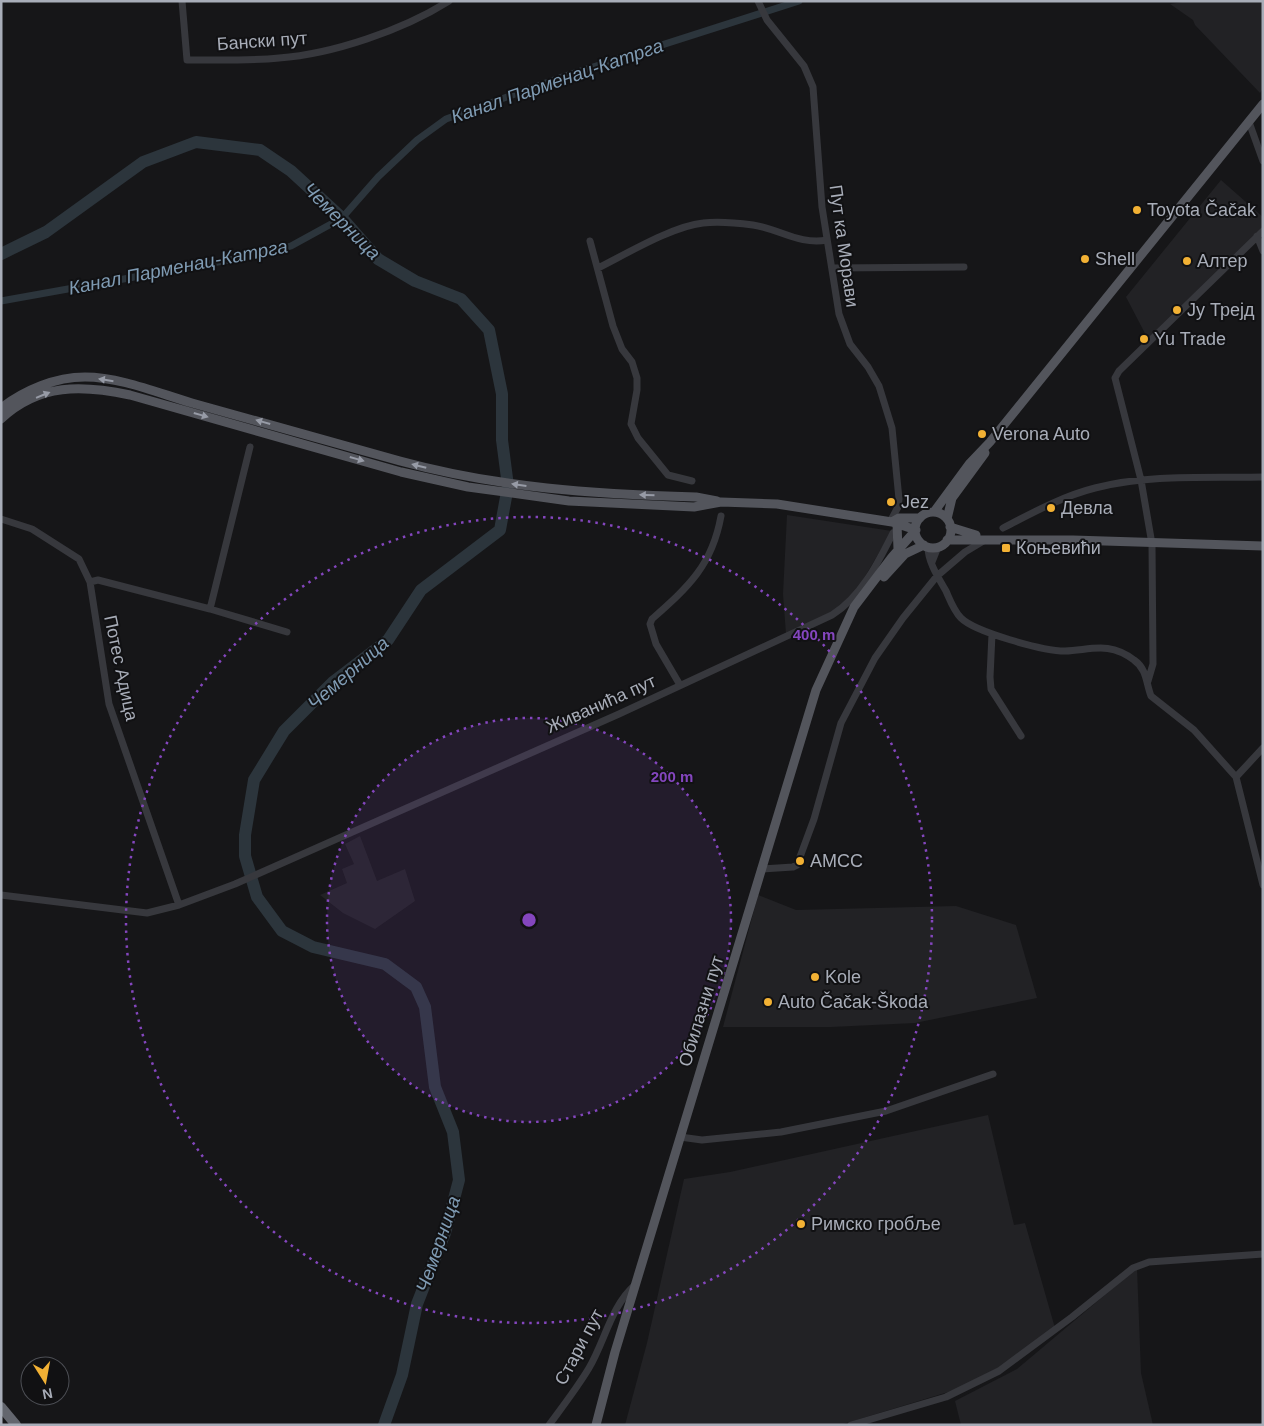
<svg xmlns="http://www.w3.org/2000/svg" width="1264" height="1426" font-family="Helvetica,sans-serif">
	<rect width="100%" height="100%" fill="#161618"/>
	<path fill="#222225" d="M1188,1H1263V89L1260,93L1195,25L1193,20L1170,4Z
		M1221,180L1263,217V227L1149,341L1126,297Z
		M787,515L892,531L854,595L832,612L786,634L783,594Z
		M360,836L377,881L405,869L415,901L375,929L343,913L320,895L347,883L342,869L354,864L345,844Z
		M758,895L796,910L956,906L1016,925L1037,998L915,1023L831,1027H723Z
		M988,1115L1014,1225L1025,1223L1055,1328L1012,1362L958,1389L840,1425H625L647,1343L684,1179L730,1172Z
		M1137,1268L1141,1373L1153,1425H961L955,1401L1017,1369Z"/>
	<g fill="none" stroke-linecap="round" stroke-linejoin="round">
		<path stroke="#2c353c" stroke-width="7" d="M1,301L263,254L291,246L342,218L378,177L417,140L446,119L565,76L799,1"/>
		<path stroke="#2c353c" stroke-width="12" d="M1,254L46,232L143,162L196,142L260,150L291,171L342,218L378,259L415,281L461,299L489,330L502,394V440L508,486L500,530L421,590L388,640L333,682L284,731L254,780L245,835V856L257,897L282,931L313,947L385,964L416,987L425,1007L435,1087L453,1132L459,1180L445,1233L417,1304L402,1375L384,1425"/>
		<path stroke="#37383d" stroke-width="7" d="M182,1L187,60C217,60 249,61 279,58C333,54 403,30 449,1
			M758,1L767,20L804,66L813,87L822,207L839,314L850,344L868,367L879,386L892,428L899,499L898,507L890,522
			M1249,122L1263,161
			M1257,236L1263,251
			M590,241L613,326L622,349L632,362L637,378V390L631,424L638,438L668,475L692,481
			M598,268C626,254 673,226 703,223C719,221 738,223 753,225C780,229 799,245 827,240
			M832,268L964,267
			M1,519L32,529L79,559L90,582L109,704L179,905
			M1003,528C1032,513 1063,496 1095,488C1148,474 1208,478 1263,477
			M928,547C928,562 938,577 946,591C950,600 954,611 961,618C975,632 1043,651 1065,651C1091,650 1109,641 1134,660C1147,669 1146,683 1151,696L1194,730L1236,777L1263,885
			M932,562L938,547
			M90,582L98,580L210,609L287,632
			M210,609L250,447
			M992,634L990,677L991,689L1021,736
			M1148,681L1153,664L1152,544L1141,480L1115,378L1119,371L1263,231
			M680,685L656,644L650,624L652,619C688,587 712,566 721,516
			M1236,777L1263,748
			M761,869L793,867L797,865L814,819L841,723L875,658L903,618L937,576L965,552L985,540
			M1,895L147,913L179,905L235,884L619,714L832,615C861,597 878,563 893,533
			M680,1137L702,1140L781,1132L886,1111L993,1074
			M549,1425C563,1406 577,1388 589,1368C605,1341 611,1306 635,1285
			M851,1425L946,1397L999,1371L1072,1317L1133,1268L1149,1262L1263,1254"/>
		<path stroke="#53555c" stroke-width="9" d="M1,408C25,390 55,377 85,377C120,377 158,393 192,403C261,422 330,442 400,461C499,488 594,494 696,497L717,501
			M1,419C39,383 83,385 130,395L401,472L468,487L569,501L694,507L721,502L777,504L892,522L916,530
			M934,512L970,463L990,442L1263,104
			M915 530a18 18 0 1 1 36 0a18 18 0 1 1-36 0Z
			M947,519L952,498L985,453
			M892,522L899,518H920
			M897,524L898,549
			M950,527L976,535
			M947,540H1073L1263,546
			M884,577L905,554L924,545
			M596,1425L615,1352L816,690L854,607L892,557L915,531"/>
		<path stroke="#63666e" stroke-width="10" d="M1,1407L16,1425"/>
	</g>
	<defs><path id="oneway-solid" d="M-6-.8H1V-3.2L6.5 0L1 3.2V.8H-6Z" transform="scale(1.25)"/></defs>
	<g fill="#979ba6">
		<use href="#oneway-solid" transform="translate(106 380) rotate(-171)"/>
		<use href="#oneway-solid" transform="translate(43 395) rotate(-22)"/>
		<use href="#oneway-solid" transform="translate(201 415) rotate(16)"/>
		<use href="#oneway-solid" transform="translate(263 422) rotate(-164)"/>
		<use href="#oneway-solid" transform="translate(357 459) rotate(16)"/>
		<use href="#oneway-solid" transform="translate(419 466) rotate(-166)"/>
		<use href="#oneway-solid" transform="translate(519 485) rotate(-172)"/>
		<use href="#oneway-solid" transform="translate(647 495) rotate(-178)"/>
	</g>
	<circle cx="529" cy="920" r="202" fill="#8446be" fill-opacity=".12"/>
	<g fill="none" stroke="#8446be" stroke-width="2.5" stroke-dasharray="2.5 5">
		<circle cx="529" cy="920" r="202"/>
		<circle cx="529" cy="920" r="403"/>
	</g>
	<g fill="#f2b134" stroke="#111113" stroke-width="2">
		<circle cx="1137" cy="210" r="5"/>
		<circle cx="1085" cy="259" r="5"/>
		<circle cx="1187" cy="261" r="5"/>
		<circle cx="1177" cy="310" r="5"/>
		<circle cx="1144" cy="339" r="5"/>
		<circle cx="982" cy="434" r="5"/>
		<circle cx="891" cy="502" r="5"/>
		<circle cx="1051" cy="508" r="5"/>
		<rect x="1001" y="543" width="10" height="10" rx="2.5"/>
		<circle cx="800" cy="861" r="5"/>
		<circle cx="815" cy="977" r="5"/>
		<circle cx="768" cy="1002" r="5"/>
		<circle cx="801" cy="1224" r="5"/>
	</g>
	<g text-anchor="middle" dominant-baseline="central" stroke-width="4" stroke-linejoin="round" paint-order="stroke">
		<g font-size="18" fill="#a8adb8" stroke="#111113">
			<text transform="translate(262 41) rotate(-4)">Бански пут</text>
			<text transform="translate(844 246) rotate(82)">Пут ка Морави</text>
			<text transform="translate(121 668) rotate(78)">Потес Адица</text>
			<text transform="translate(601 704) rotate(-24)">Живанића пут</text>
			<text transform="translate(701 1011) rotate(-73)">Обилазни пут</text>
			<text transform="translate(579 1347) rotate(-62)">Стари пут</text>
		</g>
		<g font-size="18" fill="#a8adb8" stroke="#111113" text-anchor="start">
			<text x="1147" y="210">Toyota Čačak</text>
			<text x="1095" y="259">Shell</text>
			<text x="1197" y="261">Алтер</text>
			<text x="1187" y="310">Ју Трејд</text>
			<text x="1154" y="339">Yu Trade</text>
			<text x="992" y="434">Verona Auto</text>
			<text x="901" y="502">Jez</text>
			<text x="1061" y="508">Девла</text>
			<text x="1016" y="548">Коњевићи</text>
			<text x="810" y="861">АМСС</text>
			<text x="825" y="977">Kole</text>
			<text x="778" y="1002">Auto Čačak-Škoda</text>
			<text x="811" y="1224">Римско гробље</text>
		</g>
		<g font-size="19" font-style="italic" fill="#7f9bb3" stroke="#111113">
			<text transform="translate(557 81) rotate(-19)">Канал Парменац-Катрга</text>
			<text transform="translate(342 221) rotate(45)">Чемерница</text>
			<text transform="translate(178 267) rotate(-11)">Канал Парменац-Катрга</text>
			<text transform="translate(348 673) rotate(-41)">Чемерница</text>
			<text transform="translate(438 1244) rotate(-71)">Чемерница</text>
		</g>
	</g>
	<circle cx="529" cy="920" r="8" fill="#8446be" stroke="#111113" stroke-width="2.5"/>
	<g font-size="15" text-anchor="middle" font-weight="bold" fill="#8446be" stroke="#111113" stroke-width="4" stroke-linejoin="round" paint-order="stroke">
		<text x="814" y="640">400 m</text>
		<text x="672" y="782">200 m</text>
	</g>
	<rect width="1264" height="1426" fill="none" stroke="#a8adb8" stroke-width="5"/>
	<g transform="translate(45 1381) rotate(169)"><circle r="24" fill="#111113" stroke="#4d4f55"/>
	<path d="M0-4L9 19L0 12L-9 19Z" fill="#f2b134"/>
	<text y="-8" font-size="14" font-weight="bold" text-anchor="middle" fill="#a8adb8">N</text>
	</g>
</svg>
